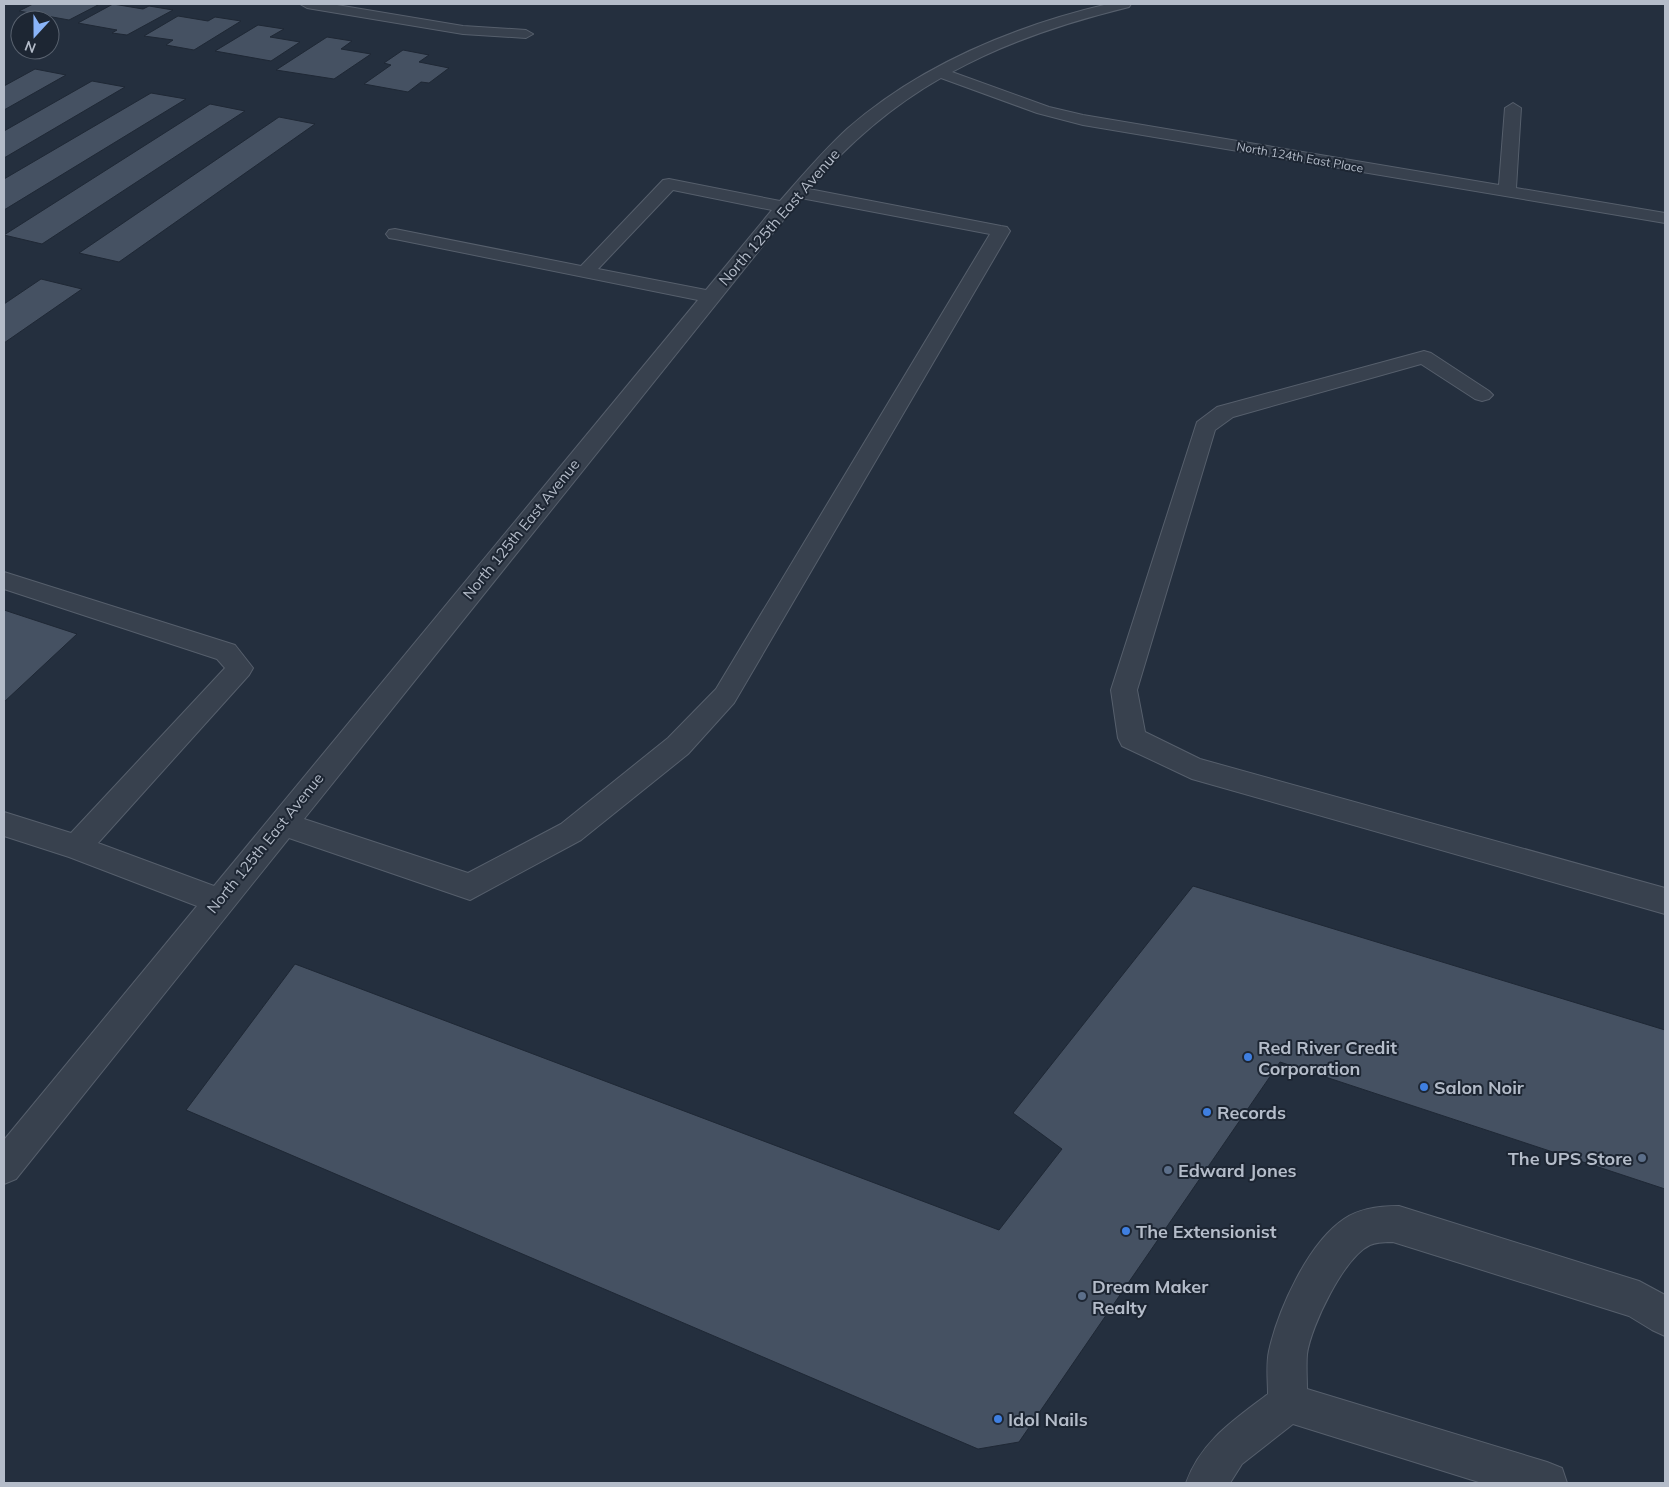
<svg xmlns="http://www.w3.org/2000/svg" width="1669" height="1487" font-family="Mulish,sans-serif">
	<rect width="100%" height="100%" fill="#242f3e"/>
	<path fill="#455162" stroke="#1f2835" d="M33,4H93L98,5L69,20L19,11Z
		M113,4L143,9L149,6L173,10L127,35L112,33L117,30L78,23Z
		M178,16L208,21L215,17L241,21L194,50L166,45L173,40L144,36Z
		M258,25L284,29L270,37L300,42L271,61L215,51Z
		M327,37L352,41L341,49L371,54L334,79L276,70Z
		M403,50L429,55L419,62L449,68L429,83L421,82L408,92L364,84L391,65L384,63Z
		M35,69L66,75L4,110V86Z
		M92,81L125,87L4,158V131Z
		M151,93L186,99L4,210V179Z
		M210,104L245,111L42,244L4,235Z
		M279,117L315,124L119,262L79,253Z
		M41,279L82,289L4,343V304Z
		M4,610L77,634L4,702Z
		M1193,886L1665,1030V1189L1280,1062L1019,1442L978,1449L186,1110L295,964L999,1230L1062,1149L1013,1113Z"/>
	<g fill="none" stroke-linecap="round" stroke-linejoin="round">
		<defs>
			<path id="minor" d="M300,4H331L463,26L526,30L533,34L526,38L463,34L307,8Z
				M1108,4H1131L1129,7C1068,22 1008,41 952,72L1049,107L1083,115L1499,185L1505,108L1513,103L1521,108L1516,188L1665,213V223L1083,125L1037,113L941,78C890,107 847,145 809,189L1001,226L1007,227L1010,231L734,703L688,754L581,840L470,900L289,838L16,1179L4,1184V1140L197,906L69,857L4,836V812L71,833L225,668L217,659L4,589V572L235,645L253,668L249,675L98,843L214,886L698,300L395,239L389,238L386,234L389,230L395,229L581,266L663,180L669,179L780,201C802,176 823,151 847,129C920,65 1015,26 1108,4ZM673,190L772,210L706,290L598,269ZM801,198L990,234L716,689L668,738L561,824L468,873L304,819Z
				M1424,351L1431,353L1489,391L1493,395L1489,399L1482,401L1475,399L1421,364L1233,417L1215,430L1137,690L1145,732L1200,759L1665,888V914L1192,779L1122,746L1118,738L1111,690L1197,422L1217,407Z
				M1399,1206L1639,1281L1665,1295V1336L1652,1330L1629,1316L1393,1242C1386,1242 1377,1242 1370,1245C1344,1257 1311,1326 1307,1354C1306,1366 1307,1378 1307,1389L1547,1462L1562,1468L1567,1483H1482L1293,1424L1242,1464L1230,1483H1186C1201,1441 1234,1420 1268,1394C1268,1380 1266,1365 1269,1351C1278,1310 1308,1243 1344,1219C1360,1208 1380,1206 1399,1206Z"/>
		</defs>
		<use href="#minor" stroke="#565f6c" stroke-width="2"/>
		<use href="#minor" fill="#38414e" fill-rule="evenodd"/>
	</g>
	<g fill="#3f7fe0" stroke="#1d2633" stroke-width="2">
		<circle cx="1248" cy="1057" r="5"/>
		<circle cx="1424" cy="1087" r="5"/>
		<circle cx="1207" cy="1112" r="5"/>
		<circle cx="1126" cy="1231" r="5"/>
		<circle cx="998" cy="1419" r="5"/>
	</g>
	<g fill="#5c6f8a" stroke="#1d2633" stroke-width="2">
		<circle cx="1642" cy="1158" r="5"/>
		<circle cx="1168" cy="1170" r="5"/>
		<circle cx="1082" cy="1296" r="5"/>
	</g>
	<g text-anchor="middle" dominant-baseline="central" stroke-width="4" stroke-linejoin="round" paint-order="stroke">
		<g font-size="12" fill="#b4bcc9" stroke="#1d2633">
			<text transform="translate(1300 157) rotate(10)">North 124th East Place</text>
		</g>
		<g font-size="15" fill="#b4bcc9" stroke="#1d2633">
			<text transform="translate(779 217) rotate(-49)">North 125th East Avenue</text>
			<text transform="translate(521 529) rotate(-51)">North 125th East Avenue</text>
			<text transform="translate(265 843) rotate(-51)">North 125th East Avenue</text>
		</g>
		<g font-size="18" font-weight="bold" fill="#b4bcc9" stroke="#1d2633" text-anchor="start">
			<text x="1258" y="1047">Red River Credit<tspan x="1258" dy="21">Corporation</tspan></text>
			<text x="1434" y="1087">Salon Noir</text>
			<text x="1217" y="1112">Records</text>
			<text x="1632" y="1158" text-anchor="end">The UPS Store</text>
			<text x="1178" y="1170">Edward Jones</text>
			<text x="1136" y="1231">The Extensionist</text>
			<text x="1092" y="1286">Dream Maker<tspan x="1092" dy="21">Realty</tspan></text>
			<text x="1008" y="1419">Idol Nails</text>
		</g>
	</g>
	<rect width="1669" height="1487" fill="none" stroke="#b4bcc9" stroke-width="10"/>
	<g transform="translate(35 35) rotate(201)"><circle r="24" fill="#1d2633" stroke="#59626f"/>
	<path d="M0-4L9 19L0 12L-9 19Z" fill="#8ab4f8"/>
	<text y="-8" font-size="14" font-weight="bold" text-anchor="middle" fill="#b4bcc9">N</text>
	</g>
</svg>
